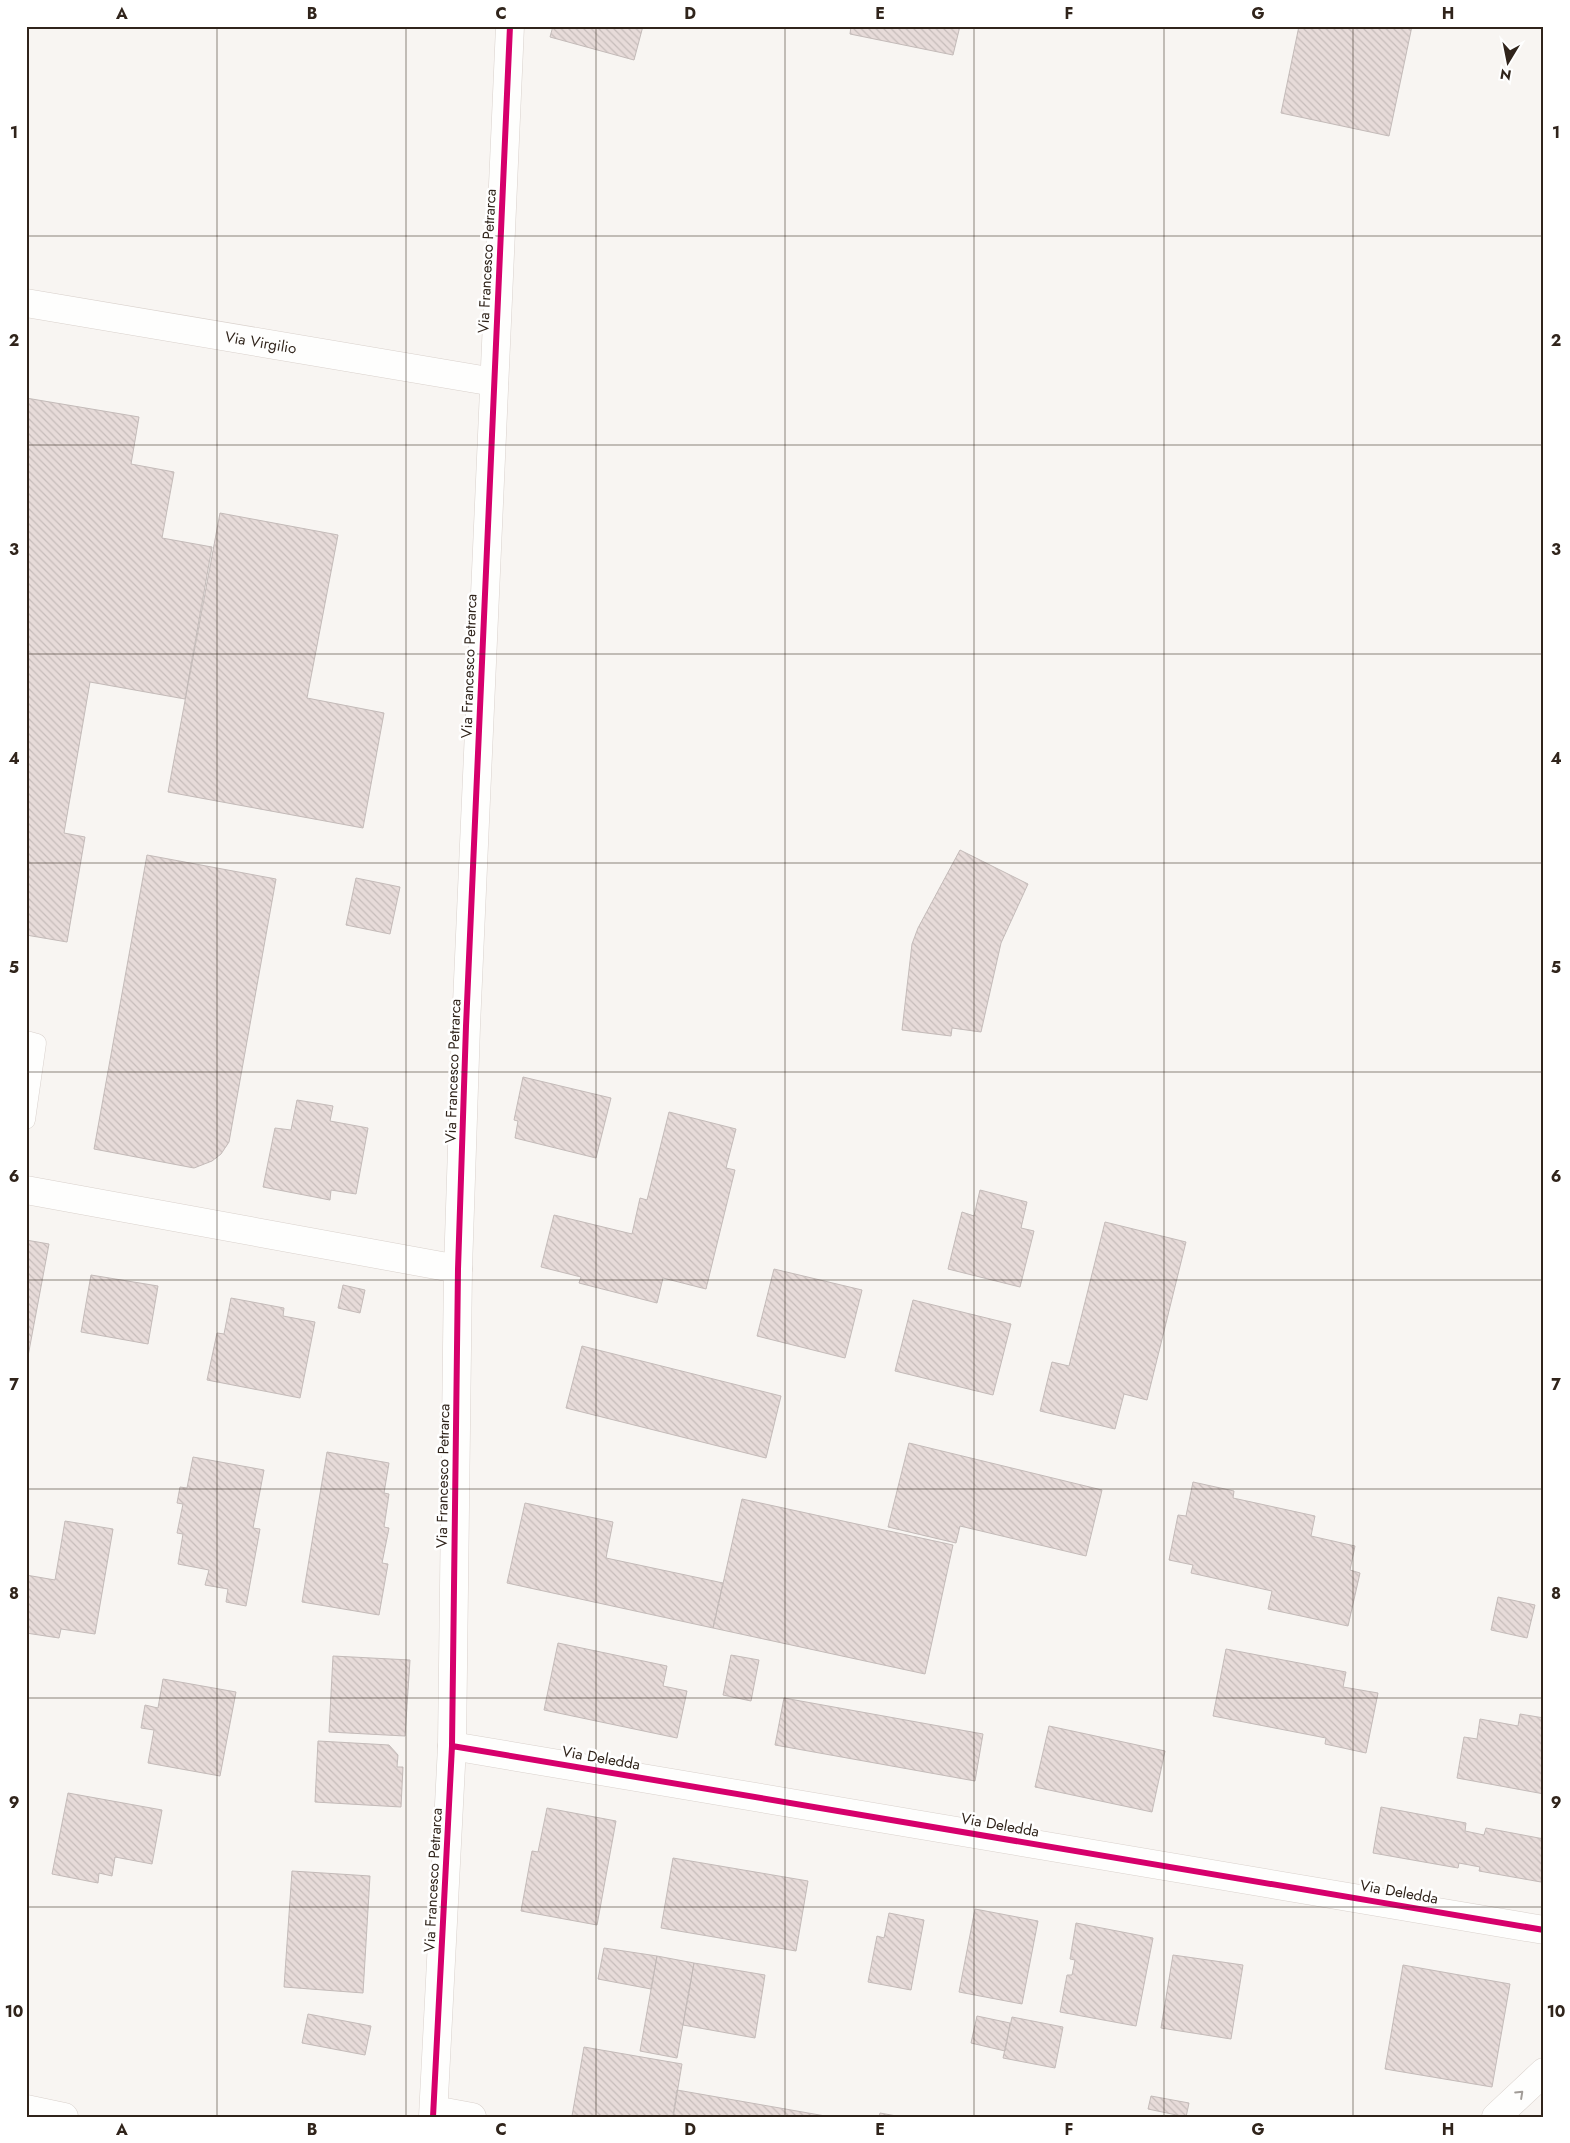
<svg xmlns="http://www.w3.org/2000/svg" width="1570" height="2143" font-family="Jost,sans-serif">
	<defs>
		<pattern id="building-back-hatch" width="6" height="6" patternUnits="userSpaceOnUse" patternTransform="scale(1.25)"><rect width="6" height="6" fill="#e7dbd9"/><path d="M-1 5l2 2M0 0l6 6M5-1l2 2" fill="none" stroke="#c6bcba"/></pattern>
	</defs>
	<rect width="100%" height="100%" fill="#f8f5f2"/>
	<path fill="url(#building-back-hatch)" stroke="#c4bbb9" d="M553,26H643L634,60L550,37Z
		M851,26H960L953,55L850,34Z
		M1299,26H1412L1389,136L1281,113Z
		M26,398L139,417L131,464L174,472L162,538L212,547L185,699L90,682L64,833L85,837L67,942L26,935Z
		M220,513L338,535L307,698L384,713L363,828L168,792Z
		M960,850L1028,884L1001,943L981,1032L952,1028L951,1036L902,1030L912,944L918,928Z
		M147,855L276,879L229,1142L221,1154L212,1161L194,1168L94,1149Z
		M356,878L400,887L390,934L346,925Z
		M523,1077L611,1098L596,1158L515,1138L518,1121L514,1120Z
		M297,1100L333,1106L330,1121L368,1128L356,1194L331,1190L330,1200L263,1187L275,1128L291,1130Z
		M669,1112L736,1129L726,1168L735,1170L706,1289L663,1278L657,1303L579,1283L581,1277L541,1267L554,1215L632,1234L640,1198L647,1200Z
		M980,1190L1027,1202L1021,1228L1034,1231L1020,1287L948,1269L962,1212L974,1216Z
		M1105,1222L1186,1242L1147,1400L1124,1394L1115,1429L1040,1411L1052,1362L1069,1366Z
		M26,1240L49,1244L26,1367Z
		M774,1269L862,1290L845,1358L757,1336Z
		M91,1275L158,1286L148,1344L81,1332Z
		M343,1285L365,1290L360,1313L338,1308Z
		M231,1298L284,1308L283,1316L315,1322L300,1398L207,1380L217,1333L224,1334Z
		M913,1300L1011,1324L993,1395L895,1371Z
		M582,1346L781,1396L766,1458L566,1408Z
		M909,1443L1102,1490L1086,1556L960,1526L956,1543L888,1527Z
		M327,1452L389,1463L384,1493L389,1494L384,1527L389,1528L382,1563L388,1564L379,1615L302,1602Z
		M193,1457L264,1470L253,1528L260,1529L246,1606L226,1602L228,1589L205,1585L209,1570L178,1564L183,1534L177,1533L183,1504L177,1503L180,1487L187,1488Z
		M1193,1482L1234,1491L1233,1498L1315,1516L1311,1536L1355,1546L1350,1570L1360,1573L1348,1626L1268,1609L1272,1591L1191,1573L1193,1565L1169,1560L1178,1515L1186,1516Z
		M742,1499L953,1545L925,1674L713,1628Z
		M525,1503L613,1522L606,1558L723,1583L713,1628L507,1583Z
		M65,1521L113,1529L95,1634L61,1629L59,1638L26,1633V1575L55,1580Z
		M1498,1597L1535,1605L1527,1638L1491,1630Z
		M558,1643L667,1666L663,1686L687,1691L677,1738L544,1710Z
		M1226,1649L1346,1672L1343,1687L1378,1693L1366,1753L1325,1744L1326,1738L1213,1716Z
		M731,1655L759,1660L751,1701L723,1695Z
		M333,1656L410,1660L405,1736L329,1732Z
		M163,1679L236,1692L220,1776L148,1763L154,1730L141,1728L145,1705L158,1708Z
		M784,1698L983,1734L975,1781L775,1745Z
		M1520,1714L1544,1718V1794L1457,1778L1464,1737L1477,1739L1480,1719L1518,1726Z
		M1049,1726L1165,1751L1152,1812L1035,1787Z
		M318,1741L389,1745L398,1755L397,1767H403L401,1807L315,1802Z
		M68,1793L162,1810L152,1864L115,1857L112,1876L99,1873L98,1883L52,1874Z
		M1381,1807L1466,1823L1465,1831L1484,1835L1486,1828L1544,1839V1877L1542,1876L1541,1882L1479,1871L1480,1867L1459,1863L1458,1868L1373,1853Z
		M547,1808L616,1821L597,1925L521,1911L532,1851L538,1852Z
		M673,1858L808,1881L796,1951L661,1928Z
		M292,1871L370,1876L363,1993L284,1987Z
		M975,1909L1038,1921L1022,2004L959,1992Z
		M889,1913L924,1920L911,1990L868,1982L877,1936L884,1938Z
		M1076,1923L1153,1938L1136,2026L1060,2012L1067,1975H1072L1075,1960L1070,1959Z
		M604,1948L657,1956L651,1989L598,1979Z
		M1173,1955L1243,1965L1231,2039L1161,2028Z
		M657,1956L694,1963L677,2058L640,2051Z
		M694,1963L765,1975L755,2038L683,2025Z
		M1403,1965L1510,1984L1492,2087L1385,2069Z
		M308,2014L371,2026L365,2055L302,2043Z
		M977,2016L1010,2023L1005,2051L971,2043Z
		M1012,2017L1063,2027L1055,2068L1003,2058Z
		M584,2047L682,2064L673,2117L572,2116Z
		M677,2090L831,2117H673Z
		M1151,2096L1189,2103L1186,2117L1148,2109Z
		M880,2113L902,2117H879Z"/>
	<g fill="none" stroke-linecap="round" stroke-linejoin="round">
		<defs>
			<path id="service" d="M26,1040L37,1043L26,1120"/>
			<g id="minor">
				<path id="s1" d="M26,303L494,382"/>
				<path d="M26,1190L458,1269"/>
				<path d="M452,1746L1544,1930"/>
				<path d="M26,2109L64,2117"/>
				<path d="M434,2110L472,2117"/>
				<path d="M433,2117L452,1746L458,1269L466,1026L510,26"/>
				<path d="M1496,2117L1544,2072"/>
			</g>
		</defs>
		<use href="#service" stroke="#d9d1cc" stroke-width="19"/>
		<use href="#minor" stroke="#d9d1cc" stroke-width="29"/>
		<use href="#service" stroke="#fefefd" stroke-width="18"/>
		<use href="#minor" stroke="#fefefd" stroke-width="28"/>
		<defs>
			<path id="cycleway" d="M452,1746L1544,1930
				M433,2117L452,1746L458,1269L466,1026L510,26"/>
		</defs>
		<use href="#cycleway" stroke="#fff" stroke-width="9"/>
		<use href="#cycleway" stroke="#d6006c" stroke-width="6"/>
	</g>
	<defs><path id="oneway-chevron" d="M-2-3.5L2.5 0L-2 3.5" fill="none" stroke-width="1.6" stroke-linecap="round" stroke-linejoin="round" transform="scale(1.25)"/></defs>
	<use stroke="#a19c97" href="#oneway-chevron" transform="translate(1520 2094) rotate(-43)"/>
	<path fill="none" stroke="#30241b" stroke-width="1" stroke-opacity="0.55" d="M217,26V2117M406,26V2117M596,26V2117M785,26V2117M974,26V2117M1164,26V2117M1353,26V2117M26,236H1544M26,445H1544M26,654H1544M26,863H1544M26,1072H1544M26,1280H1544M26,1489H1544M26,1698H1544M26,1907H1544"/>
	<g text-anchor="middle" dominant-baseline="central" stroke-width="5" stroke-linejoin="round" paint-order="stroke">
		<g font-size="15" fill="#30241b" stroke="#fff">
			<text transform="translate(487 261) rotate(-87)">Via Francesco Petrarca</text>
			<text stroke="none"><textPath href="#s1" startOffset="238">Via Virgilio</textPath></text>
			<text transform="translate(469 666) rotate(-88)">Via Francesco Petrarca</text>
			<text transform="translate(453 1071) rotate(-88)">Via Francesco Petrarca</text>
			<text transform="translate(443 1476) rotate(-89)">Via Francesco Petrarca</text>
			<text transform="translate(601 1758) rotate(10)">Via Deledda</text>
			<text transform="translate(1000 1825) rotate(10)">Via Deledda</text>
			<text transform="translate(433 1880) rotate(-87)">Via Francesco Petrarca</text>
			<text transform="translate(1399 1892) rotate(10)">Via Deledda</text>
		</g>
	</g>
	<rect width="1570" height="2143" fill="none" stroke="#ffffff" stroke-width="55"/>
	<g transform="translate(1508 62) rotate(190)" stroke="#ffffff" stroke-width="4" paint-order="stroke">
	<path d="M0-4L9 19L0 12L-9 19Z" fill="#30241b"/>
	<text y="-8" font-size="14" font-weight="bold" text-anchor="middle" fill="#30241b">N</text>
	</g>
	<rect x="28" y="28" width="1514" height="2088" fill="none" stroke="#30241b" stroke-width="2"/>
	<g font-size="16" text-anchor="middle" font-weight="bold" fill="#30241b">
		<text x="122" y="19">A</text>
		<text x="312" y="19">B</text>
		<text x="501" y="19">C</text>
		<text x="690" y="19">D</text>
		<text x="880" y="19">E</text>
		<text x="1069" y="19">F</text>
		<text x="1258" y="19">G</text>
		<text x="1448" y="19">H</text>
		<text x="14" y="138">1</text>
		<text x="1556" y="138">1</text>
		<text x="14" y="346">2</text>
		<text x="1556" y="346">2</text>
		<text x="14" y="555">3</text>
		<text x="1556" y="555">3</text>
		<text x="14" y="764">4</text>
		<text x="1556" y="764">4</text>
		<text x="14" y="973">5</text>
		<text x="1556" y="973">5</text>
		<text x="14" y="1182">6</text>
		<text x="1556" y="1182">6</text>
		<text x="14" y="1390">7</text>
		<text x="1556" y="1390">7</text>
		<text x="14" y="1599">8</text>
		<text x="1556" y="1599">8</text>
		<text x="14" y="1808">9</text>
		<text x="1556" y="1808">9</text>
		<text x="14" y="2017">10</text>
		<text x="1556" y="2017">10</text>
		<text x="122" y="2135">A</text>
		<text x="312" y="2135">B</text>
		<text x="501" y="2135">C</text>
		<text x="690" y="2135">D</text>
		<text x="880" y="2135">E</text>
		<text x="1069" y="2135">F</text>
		<text x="1258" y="2135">G</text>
		<text x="1448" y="2135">H</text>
	</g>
</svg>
